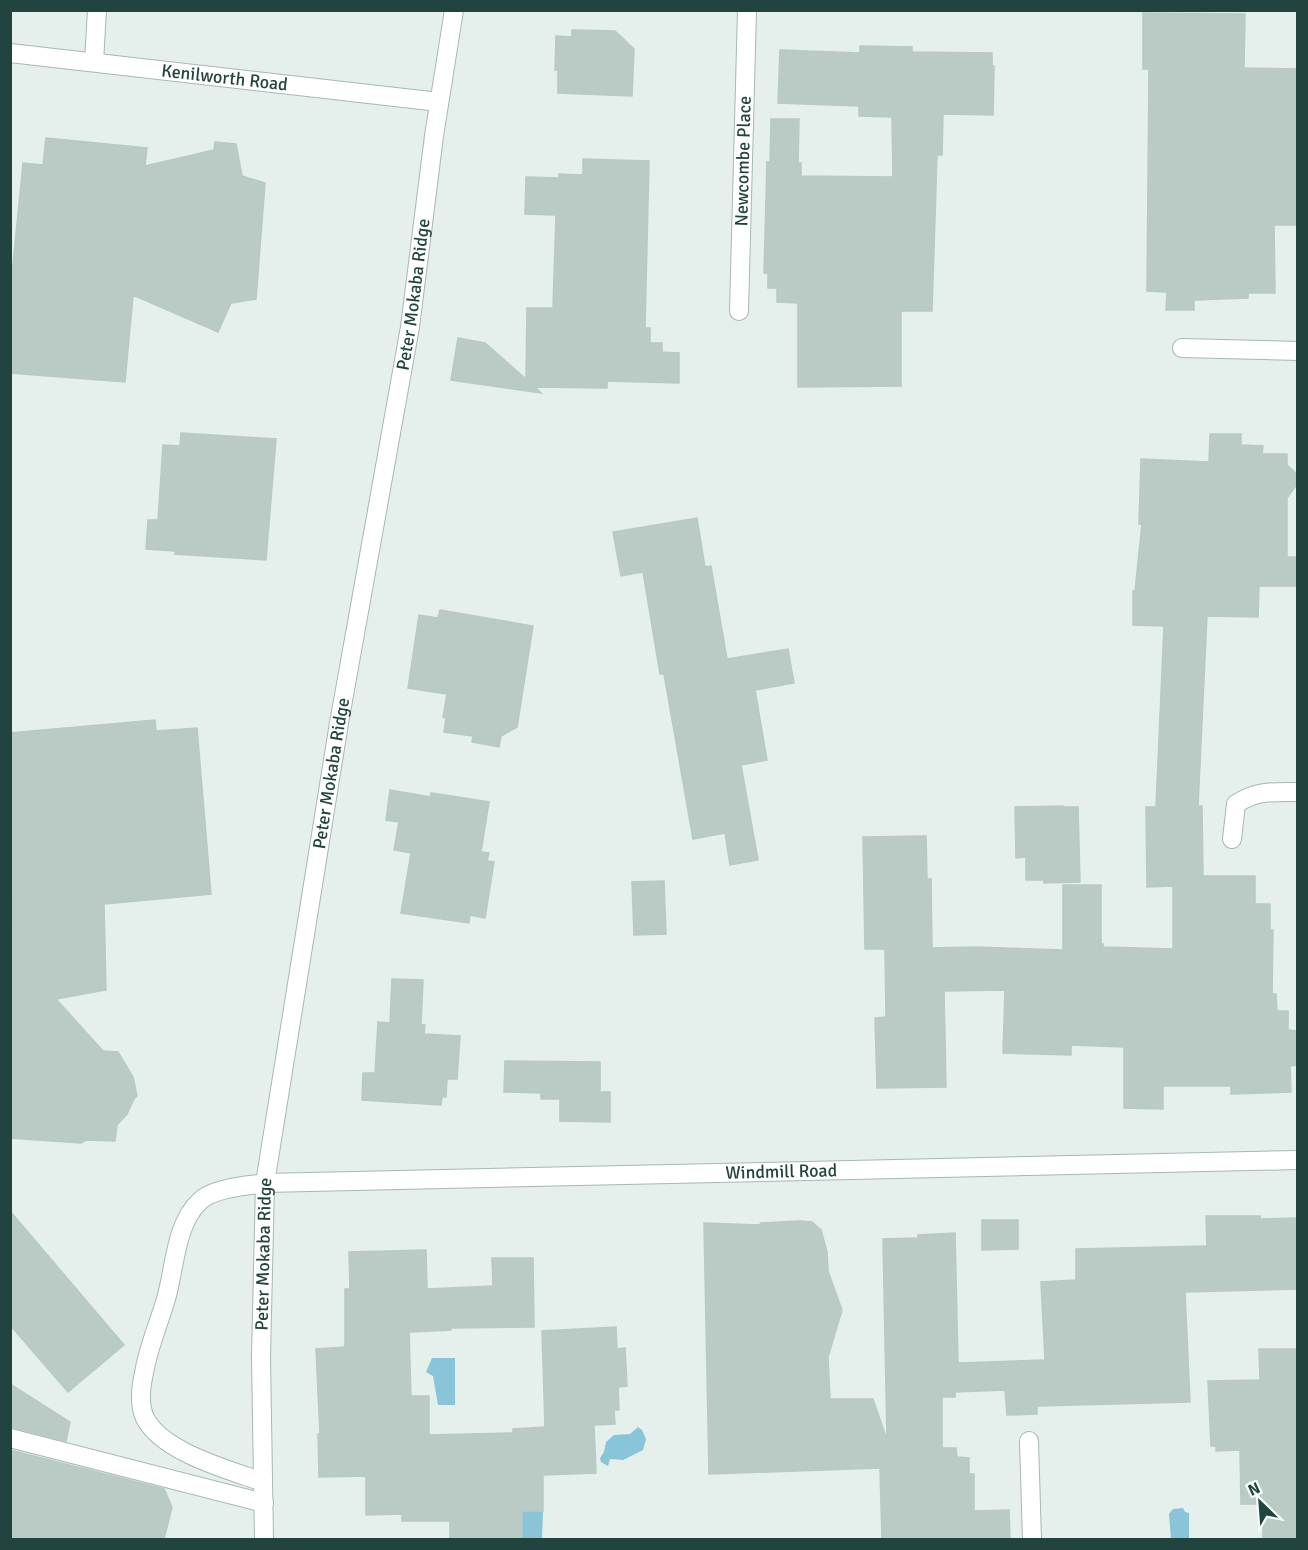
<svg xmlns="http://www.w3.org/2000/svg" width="1308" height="1550" font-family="Signika,sans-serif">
	<rect width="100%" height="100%" fill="#e5efec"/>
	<path fill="#89c4d9" d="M432,1358H455V1405H438L433,1376L426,1372Z
		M638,1427L642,1430L646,1439L643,1450L623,1460L610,1459L608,1466L601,1462L600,1458L604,1452L606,1442L614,1435L630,1434Z
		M1183,1508L1185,1512L1189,1513V1539H1171L1169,1514L1173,1509Z
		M522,1511H543L542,1539L522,1540Z"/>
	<path fill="#bacbc5" stroke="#b7cac4" stroke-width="1.5" d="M1143,13L1245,14L1244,68L1298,69L1296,225H1274L1275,293H1248V298L1194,300V310H1166L1167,292L1147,291L1149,69H1143Z
		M572,30L615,31L634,49L632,96L558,93V70H555L556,36L572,37Z
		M860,46L912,47V52L992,53V66H994L993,115L943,114L942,155H937L932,311H901V386L798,387V303L777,302V288H768V273H764L767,162H770L771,119H799L798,163H801V176L893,177L892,117L859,116V106L778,103L780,50L860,53Z
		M46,138L147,148L145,166L214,150L215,142L236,144L242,176L265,183L256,299L231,303L218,332L133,295L125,382L10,373V295L23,163L43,165Z
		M583,159L649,161L645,328H650V343H662V352L679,353V383L607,381V388L535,387L541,393L451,380L458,338L485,343L526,379L527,308H553L556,215L525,214L526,177L559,178V174L583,175Z
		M181,433L276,439L266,560L175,554L176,551L146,549L148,520H158L163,445L180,446Z
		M1210,434H1241V445L1263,446L1262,454H1287V465L1297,474V484L1287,498V557H1298V586H1259L1258,617L1207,616L1198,806H1202L1203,876H1255V904H1270V930H1273L1272,994H1276L1277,1011H1288V1030L1296,1031L1297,1065L1290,1066L1291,1092L1231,1094V1086H1163V1109L1124,1108V1047L1071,1045V1055L1003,1053L1005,990L944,991L946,1087L877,1088L875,1018L886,1017L885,949H865L863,837L926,836L927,879H931L932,948L975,947L1063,950V885H1101V944H1103V947L1173,949V886L1147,887L1146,807H1156L1164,626L1133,625V591H1135L1142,524H1139L1141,459L1209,462Z
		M697,518L705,567L711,566L727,659L788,649L794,683L755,690L767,760L741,765L758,860L730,865L725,833L693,839L664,674H660L643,572L621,576L613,532Z
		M440,610L533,626L517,727L501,736L499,747L472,742L473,736L444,732L446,718L443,717L447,694L408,688L419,615L438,618Z
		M155,720L156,731L197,728L211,894L104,904L106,990L56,999L103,1051L118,1052L133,1077L137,1096L134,1099L127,1114L117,1125L115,1141L86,1140L81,1143L10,1138V921H13L10,875V733Z
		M390,790L431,797V793L489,802L481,852L489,853L487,861L494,862L485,918L470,915L469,923L401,913L411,853L394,850L399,822L386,820Z
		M1063,806V807H1078L1080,882L1044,883V880H1026V857L1016,858L1015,807Z
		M664,881L666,934L634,935L632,882Z
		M392,979L423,980L421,1025H425L424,1034L460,1036L457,1079H447L446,1097H442L441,1105L362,1100L363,1073H375L378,1022L390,1023Z
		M505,1061L600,1062V1092H610V1122L560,1121V1099H541V1093L504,1092Z
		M10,1211L124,1345L68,1392L10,1325Z
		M1206,1216H1260V1219L1298,1218V1289L1185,1292L1190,1402L1037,1406V1414L1007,1415L1005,1390L955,1392V1397H942V1448H956L957,1457L969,1458V1474H974V1511L1009,1510L1010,1539H882L880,1468L709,1474L704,1223L759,1225L761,1223L800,1221L812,1222L821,1230L827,1252L828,1271L842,1310L828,1357L830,1399H873L887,1440L883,1239L918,1238V1235L955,1233L958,1363L1045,1360L1041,1282L1076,1280V1249L1207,1246Z
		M982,1220H1018V1249L982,1250Z
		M426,1250L427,1289L493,1286L492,1258H533L534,1327L450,1328L451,1330L409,1332L411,1396H429V1435L513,1433V1429L545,1427L542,1331L616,1327L617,1349L625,1348L627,1386L618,1387L619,1410H614L615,1424L594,1425L596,1473L543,1475V1511H522V1539H450V1521H402V1514L366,1515V1476L319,1477L318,1434H320L316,1349L345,1347V1289H350L349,1252Z
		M1259,1349H1298V1539H1263V1504H1241L1240,1450L1216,1451V1446H1211L1208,1381L1260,1380Z
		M10,1384L70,1422L66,1441L10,1427Z
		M10,1450L164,1489L172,1507L164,1539H10Z"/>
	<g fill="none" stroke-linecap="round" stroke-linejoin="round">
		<defs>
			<g id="minor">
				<path id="s1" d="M10,53L439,102"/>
				<path d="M94,62L97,10"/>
				<path id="s2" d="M739,311L747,10"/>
				<path d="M1182,348L1298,351"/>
				<path d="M1232,839L1236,804C1257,790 1274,792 1298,792"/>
				<path d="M10,1438L264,1503"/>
				<path d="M1029,1441L1032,1540"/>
				<path id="s3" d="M263,1482C229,1470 162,1452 145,1418C139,1405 141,1386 144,1373C148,1348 159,1323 166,1299C175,1268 175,1224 200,1201C213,1188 246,1186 265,1183L1298,1160"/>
				<path id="s4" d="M264,1540L261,1357L265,1183L339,723L410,327L434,136L454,10"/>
			</g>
		</defs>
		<use href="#minor" stroke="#a7b8b4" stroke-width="20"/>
		<use href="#minor" stroke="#fff" stroke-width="18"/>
	</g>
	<g text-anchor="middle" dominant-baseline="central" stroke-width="6" stroke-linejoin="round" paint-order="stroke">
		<g font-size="18" fill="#22443e" stroke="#f6fbf9">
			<text stroke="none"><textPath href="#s1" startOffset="216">Kenilworth Road</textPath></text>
			<text stroke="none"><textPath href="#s2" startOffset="150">Newcombe Place</textPath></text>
			<text stroke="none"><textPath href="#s4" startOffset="1258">Peter Mokaba Ridge</textPath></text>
			<text stroke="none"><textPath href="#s4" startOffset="772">Peter Mokaba Ridge</textPath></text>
			<text stroke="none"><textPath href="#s3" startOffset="950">Windmill Road</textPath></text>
			<text stroke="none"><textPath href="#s4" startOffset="286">Peter Mokaba Ridge</textPath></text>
		</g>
	</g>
	<rect width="1308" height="1550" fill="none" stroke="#22443e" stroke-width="24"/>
	<g transform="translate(1260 1502) rotate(335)" stroke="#f6fbf9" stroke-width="4.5" paint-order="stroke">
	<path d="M0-4.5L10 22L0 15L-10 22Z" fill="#22443e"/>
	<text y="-9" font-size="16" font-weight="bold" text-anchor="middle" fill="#22443e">N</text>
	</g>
</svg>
